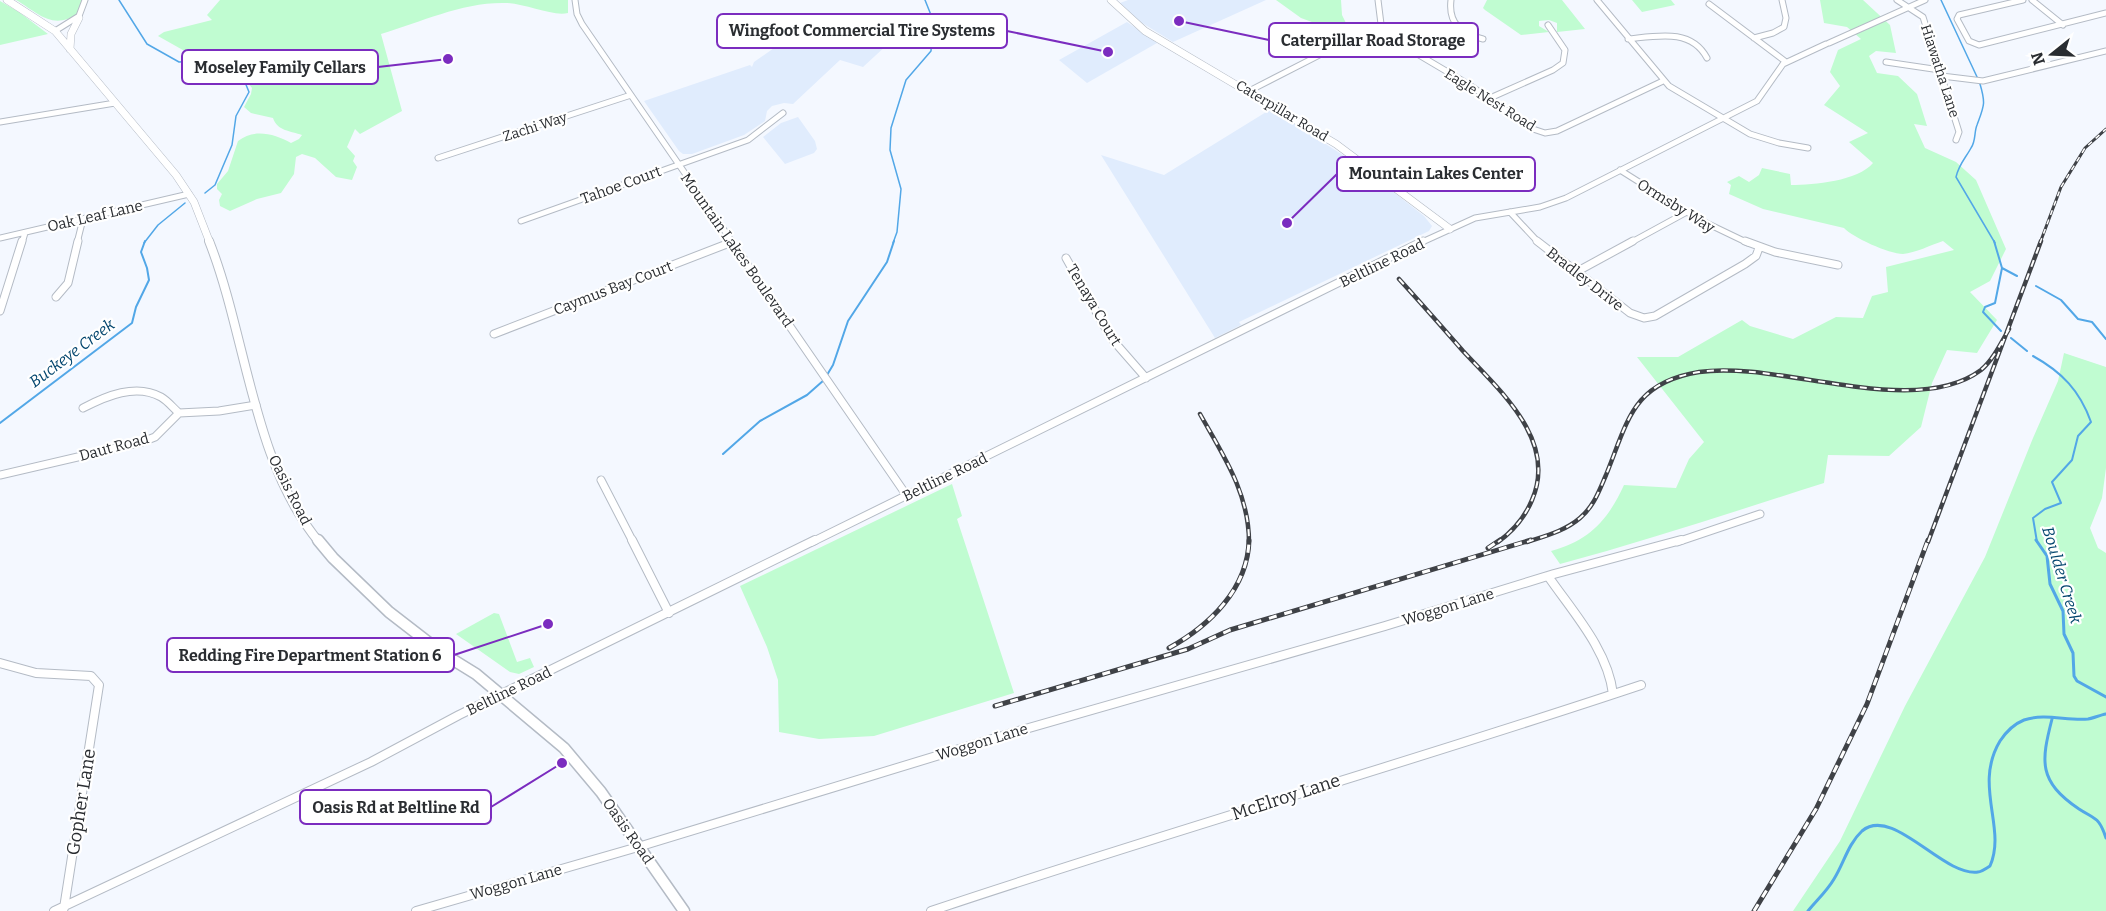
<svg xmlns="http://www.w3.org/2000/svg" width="2106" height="911" font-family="Bitter,serif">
	<rect width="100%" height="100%" fill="#f4f8ff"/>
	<path fill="#e0ecfd" d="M1128,0H1266L1173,42L1139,21L1120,3Z
		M1127,22L1157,43L1087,83L1059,60Z
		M798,25L888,44L863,67L840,60L793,104L784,103L772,106L767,111L765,121L744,135L692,154H683L679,151L644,101L750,65L752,67L754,62L784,41Z
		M1271,109L1360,166L1424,216L1432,226L1429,231L1239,322L1241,325L1215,338L1101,155L1164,175Z
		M798,117L815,141L817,149L814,153L785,164L763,137L781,123Z"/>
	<path fill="#c0fcd1" d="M16,0H82L79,14C51,30 40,14 16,0Z
		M220,0H568V13C553,17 524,3 505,3C463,2 421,22 381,34L402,111L360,134L355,129L347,147L355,156L353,161L357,167L352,180L336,177L315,158L302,154L296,157L294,174L281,193L257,199L230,211L220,206L219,200L222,194L217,189V184L228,171L238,141C254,128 275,134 291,143L299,139L302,135C291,131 277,131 273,118L251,113L244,107L251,94L252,88L247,82V72L197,58L158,36L164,32L212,20L207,15Z
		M1276,0H1341L1342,15L1347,25H1375L1378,32L1342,38L1320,25L1301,18Z
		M1487,0H1562L1585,29L1557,32V23L1549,20L1539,21V26L1549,32L1521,35L1485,10L1483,8Z
		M1632,0H1671L1675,5L1642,12Z
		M1820,0H1863L1890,25L1896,53L1876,51L1869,56L1877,73L1898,76L1917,94L1927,126L1914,124L1925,148L1956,162L1976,180L2006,249L1990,281L1970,292L1997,320L1977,353L1947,350L1932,383L1921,427L1889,456L1828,455L1824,483C1736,511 1649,540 1560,564L1551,551C1589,541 1608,520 1624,485L1676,488L1689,459L1704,442L1637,357H1678L1742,320L1750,326L1793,339L1836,317L1863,318L1872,296L1888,292L1886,267L1954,250L1943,241C1931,245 1915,253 1903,254C1889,254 1852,237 1844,228L1763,209L1729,194L1731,185L1727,182L1739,176L1749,182L1759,175L1762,168L1790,174L1791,185C1814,185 1858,181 1873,163L1849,142L1868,133L1824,105L1840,86L1830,72L1838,50L1861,39L1847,27L1824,23Z
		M0,1L19,12L48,34L0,45Z
		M2064,353L2106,367V468L2102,498L2090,528L2098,548L2106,553V911H1793L1840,841L1905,706L1985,557L2033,438L2058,381Z
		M952,484L962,516L957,519L1014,693L874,736L819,739L779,732L778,680L767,647L740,586Z
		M494,613L499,614L517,662L530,658L534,667L519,674L510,672L456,634Z"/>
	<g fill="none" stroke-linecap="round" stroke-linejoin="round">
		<path stroke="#52a7e7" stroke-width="1.5" d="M119,0L147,44L179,62L201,61L211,64V69L242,75L249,92L236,116L232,145L215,185L205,193
			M1941,0L1978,79
			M1980,84C1986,104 1984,106 1977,125C1974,132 1976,141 1971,148C1965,159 1959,164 1956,177L1995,243
			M144,243L158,225L185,203
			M893,243L897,232L901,189L890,150L891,128L906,80L931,51L933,20L925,0"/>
		<path stroke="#52a7e7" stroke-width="2" d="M1994,241L2002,268L2017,276
			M2036,286L2061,300L2078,319L2092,322L2106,339
			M2001,331L1983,312L1985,307L1995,303L2002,268
			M2011,338L2027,351
			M2033,356C2062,372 2080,391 2091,422L2078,436L2072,460L2052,482L2061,503L2045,509L2033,518L2037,542
			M827,375L833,365L848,321L887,262L894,241
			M0,423L132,323L136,307L149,280L147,268L141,252L145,241
			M723,454L760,421L807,395L824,380"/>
		<path stroke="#52a7e7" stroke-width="3" d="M2036,540L2047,556L2050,584L2063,611L2064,634L2073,653L2074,676L2077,681L2106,697
			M2052,719C2041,762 2038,781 2079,809C2096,820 2099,817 2106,838
			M1808,911C1817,900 1827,891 1834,879C1844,863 1848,844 1862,831C1893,805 1943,877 1978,872C1981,872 1987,868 1990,866C2007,828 1973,786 2000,741C2006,732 2014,724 2024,720C2045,713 2067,721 2088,719C2094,718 2100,715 2106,714"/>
		<defs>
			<path id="street-far2" d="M575,0L577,14L582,24L733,243
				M1378,0L1381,24L1392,39L1468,84L1533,129L1545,133L1557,131L1663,81
				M1451,0C1448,24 1462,34 1483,39
				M1597,0L1669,86L1750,134L1779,143L1808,148
				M1897,0L1923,17L1959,132L1956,140
				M2023,0L1959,15L1957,19L1969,41L1979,45L2106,13
				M2032,0L2063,25
				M1709,4L1786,62
				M55,31L79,16L85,0
				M1754,38L1773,33L1784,27L1786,18L1782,0
				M1628,39C1657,36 1691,28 1707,58
				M1829,43L1925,0
				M1886,62L1940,70
				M1942,76L1983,81L2106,51
				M1249,91L1337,46
				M1490,98L1553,70L1563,63L1565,50L1548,25
				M0,122L115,103
				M438,158L631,95
				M1620,170L1698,219L1748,243
				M1510,212L1539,243
				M521,221L748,140L783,113
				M0,238L189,194
				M22,243L25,233
				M77,243L83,219
				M1420,243L1475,218L1540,207L1566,198L1757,101L1783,64L1826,44
				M1630,243L1685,213"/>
			<path id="street-far1" d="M731,241L907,496
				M1537,241L1630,313L1644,318L1655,316L1745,264L1756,256L1759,248
				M1745,241L1775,252L1838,265
				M1066,258L1111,338L1146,378
				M1578,271L1633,241
				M56,297L68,283L78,241
				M0,311L22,241
				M494,334L732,242
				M83,408C106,396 136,383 161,397C168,401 173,408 179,413
				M0,475L142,442L155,437L179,413L219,411L256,405
				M601,480L633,542
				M812,542L1423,241
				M1677,542L1760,514"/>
			<path id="street" d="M632,540L669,613
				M1548,576C1572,611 1608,650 1613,694
				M0,663L36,673L91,676L99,685L64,908
				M54,911L371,762L459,715L815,540
				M416,911L638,847L1015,732L1385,626L1554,574L1681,540
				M931,911C1166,832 1405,764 1641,685"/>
			<path id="secondary-far2" d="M7,0L55,31L176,175L194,202L210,243
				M1111,0L1145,31L1336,144L1450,229
				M70,49L71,34L79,18"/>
			<path id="secondary-far1" d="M209,241C247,337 252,461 319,542"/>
			<path id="secondary" d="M318,540L333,558L389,612L442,653L476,674L564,748L601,792L684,911"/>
		</defs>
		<use href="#street-far2" stroke="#b4bbc5" stroke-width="7"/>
		<use href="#street-far1" stroke="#b4bbc5" stroke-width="9"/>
		<use href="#street" stroke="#b4bbc5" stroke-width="10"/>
		<use href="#secondary-far2" stroke="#b4bbc5" stroke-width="8"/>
		<use href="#secondary-far1" stroke="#b4bbc5" stroke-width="10"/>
		<use href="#secondary" stroke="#b4bbc5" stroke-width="13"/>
		<use href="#street-far2" stroke="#fff" stroke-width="5"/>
		<use href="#street-far1" stroke="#fff" stroke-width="7"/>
		<use href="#street" stroke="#fff" stroke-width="8"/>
		<use href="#secondary-far2" stroke="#fff" stroke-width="7"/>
		<use href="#secondary-far1" stroke="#fff" stroke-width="8"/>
		<use href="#secondary" stroke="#fff" stroke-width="10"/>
		<defs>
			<path id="rail-far2" d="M2040,243L2061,187L2085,148L2106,129"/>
			<path id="rail-far1" d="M1399,279C1421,303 1442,327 1463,351C1499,390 1558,440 1532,500C1525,517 1513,531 1498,542
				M1200,414C1223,455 1249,493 1249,542
				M1527,542C1545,536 1565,531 1580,518C1594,506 1599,491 1606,475C1628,421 1632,383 1699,372C1779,360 1914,420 1981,370C1993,360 2001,343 2009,329
				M1928,542L2041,241"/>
			<path id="rail" d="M1488,548L1500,540
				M1169,648C1209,626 1248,589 1249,540
				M995,706L1188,649L1230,630L1531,540
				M1754,911L1816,809L1867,704L1928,540"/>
		</defs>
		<use href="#rail-far2" stroke="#3f4247" stroke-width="3"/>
		<use href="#rail-far1" stroke="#3f4247" stroke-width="4.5"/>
		<use href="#rail" stroke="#3f4247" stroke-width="5"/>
		<use href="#rail-far2" stroke="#fff" stroke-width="1.5" stroke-dasharray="5" stroke-linecap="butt"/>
		<use href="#rail-far1" stroke="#fff" stroke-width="2" stroke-dasharray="7" stroke-linecap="butt"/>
		<use href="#rail" stroke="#fff" stroke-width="3" stroke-dasharray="8" stroke-linecap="butt"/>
	</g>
	<g text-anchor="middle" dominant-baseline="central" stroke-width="4.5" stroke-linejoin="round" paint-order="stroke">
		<g font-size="14" fill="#2a2d31" stroke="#fff">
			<text transform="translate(1940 71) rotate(72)">Hiawatha Lane</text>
			<text transform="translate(1490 100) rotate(32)">Eagle Nest Road</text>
			<text transform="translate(1282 111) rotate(31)">Caterpillar Road</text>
			<text transform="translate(535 127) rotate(-18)">Zachi Way</text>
		</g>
		<g font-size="15" fill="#2a2d31" stroke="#fff">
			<text transform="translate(621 185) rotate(-20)">Tahoe Court</text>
			<text transform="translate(1676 206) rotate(32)">Ormsby Way</text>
			<text transform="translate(95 216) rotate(-13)">Oak Leaf Lane</text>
			<text transform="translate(737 250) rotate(55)">Mountain Lakes Boulevard</text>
			<text transform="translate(1382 263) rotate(-26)">Beltline Road</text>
			<text transform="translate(1585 279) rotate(38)">Bradley Drive</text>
			<text transform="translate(613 288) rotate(-21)">Caymus Bay Court</text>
			<text transform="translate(1094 305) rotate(59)">Tenaya Court</text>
			<text transform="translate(114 447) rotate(-15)">Daut Road</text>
			<text transform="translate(945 477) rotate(-26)">Beltline Road</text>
			<text transform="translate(290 490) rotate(63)">Oasis Road</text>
			<text transform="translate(1448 607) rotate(-17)">Woggon Lane</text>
			<text transform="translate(509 691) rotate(-26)">Beltline Road</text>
			<text transform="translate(982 742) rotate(-17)">Woggon Lane</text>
			<text transform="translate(628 831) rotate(55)">Oasis Road</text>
			<text transform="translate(516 882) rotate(-16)">Woggon Lane</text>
		</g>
		<g font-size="16" font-style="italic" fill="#00446d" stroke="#fff">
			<text transform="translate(72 353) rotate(-37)">Buckeye Creek</text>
			<text transform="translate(2062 575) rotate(73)">Boulder Creek</text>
		</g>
		<g font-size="18" fill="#2a2d31" stroke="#fff">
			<text transform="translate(1286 797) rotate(-18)">McElroy Lane</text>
			<text transform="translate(81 802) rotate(-81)">Gopher Lane</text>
		</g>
	</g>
	<path fill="none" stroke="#7b2cbf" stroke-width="2" d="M1108 52L1007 31M1179 21L1269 40M448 59L378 67M1287 223L1337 174M548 624L454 655M562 763L491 807"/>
	<g fill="#7b2cbf" stroke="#fff" stroke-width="2">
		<circle cx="1108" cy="52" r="6"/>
		<circle cx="1179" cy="21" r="6"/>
		<circle cx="448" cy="59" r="6"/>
		<circle cx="1287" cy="223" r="6"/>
		<circle cx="548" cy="624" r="6"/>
		<circle cx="562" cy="763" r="6"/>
	</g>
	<g fill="#fff" stroke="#7b2cbf" stroke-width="2">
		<rect x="717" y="14" width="290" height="34" rx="6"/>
		<rect x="1269" y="23" width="209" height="34" rx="6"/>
		<rect x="182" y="50" width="196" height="34" rx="6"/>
		<rect x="1337" y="157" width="198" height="34" rx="6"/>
		<rect x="167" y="638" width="287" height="34" rx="6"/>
		<rect x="300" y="790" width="191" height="34" rx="6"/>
	</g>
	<g font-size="16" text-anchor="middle" font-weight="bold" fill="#2a2d31">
		<text x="862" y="36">Wingfoot Commercial Tire Systems</text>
		<text x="1373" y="46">Caterpillar Road Storage</text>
		<text x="280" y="73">Moseley Family Cellars</text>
		<text x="1436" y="179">Mountain Lakes Center</text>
		<text x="310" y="661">Redding Fire Department Station 6</text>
		<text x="396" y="813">Oasis Rd at Beltline Rd</text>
	</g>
	<g transform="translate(2052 54) rotate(252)" stroke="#ffffff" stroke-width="4.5" paint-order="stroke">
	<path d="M0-4.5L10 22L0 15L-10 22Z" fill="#2a2d31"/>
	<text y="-9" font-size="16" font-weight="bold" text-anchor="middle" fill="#2a2d31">N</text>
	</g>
</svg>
